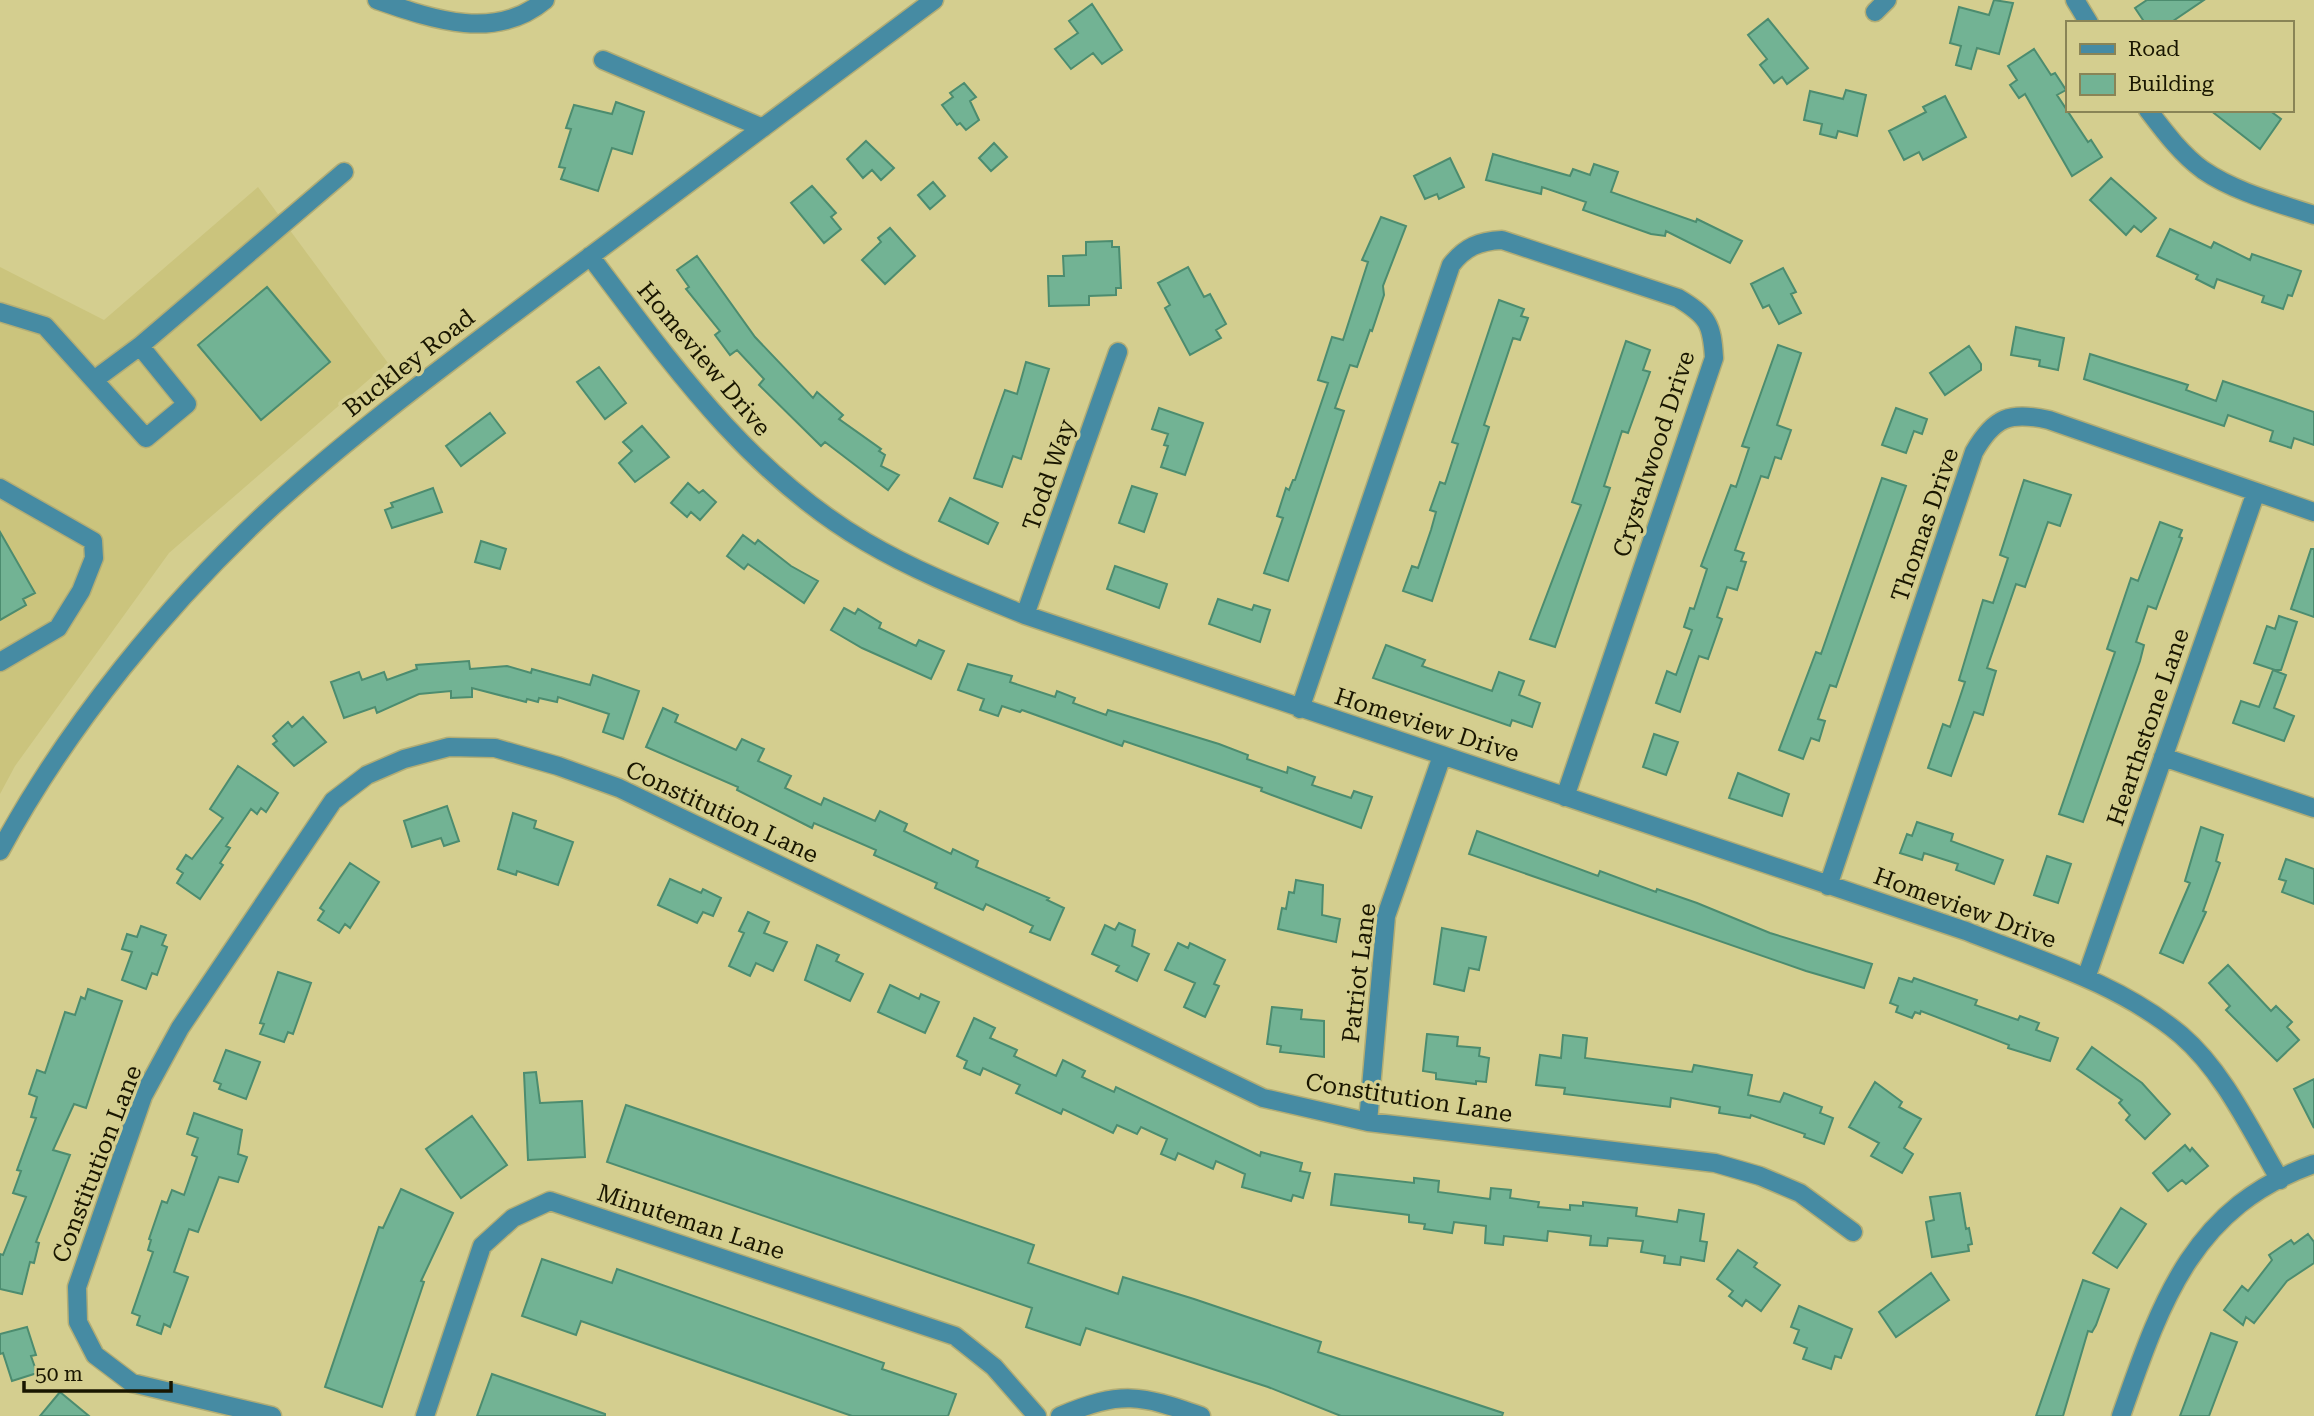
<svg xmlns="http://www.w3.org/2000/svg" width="2314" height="1416" font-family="'Roboto Serif',serif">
	<rect width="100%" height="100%" fill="#d4ce8f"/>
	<path fill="#cbc47d" d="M258,187l130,176 -219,190 -154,213 -15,28v-527l104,53z"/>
	<path fill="#72b394" stroke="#4c8c6f" stroke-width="2" d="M1994,0l19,3 -14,51 -22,-6 -6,21 -15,-4 5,-19 -11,-3 9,-36 30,8z
		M2147,0h57l-34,23h-25l-10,-15z
		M1092,4l30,46 -20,14 -9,-11 -22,16 -16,-20 23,-16 -9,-12z
		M1768,19l40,49 -21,16 -5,-7 -8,6 -14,-18 7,-6 -19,-24z
		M2034,49l17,26 4,-2 11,17 -9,5 31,47 3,-2 11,17 -30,19 -47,-82 -6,4 -9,-13 7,-5 -9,-14z
		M964,83l12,14 -6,4 9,19 -13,10 -6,-7 -3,2 -15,-20 11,-8 -3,-4z
		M1846,90l20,5 -9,41 -19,-5 -2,7 -16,-4 2,-10 -18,-4 6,-29 33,8z
		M1945,96l21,41 -43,23 -4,-8 -15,8 -15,-29 37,-19 -3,-5z
		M616,102l28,10 -12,42 -20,-6 -14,43 -37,-12 4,-11 -6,-1 12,-38 -5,-1 8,-23 38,9z
		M2210,110h59l12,9 -21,30z
		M866,141l28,27 -13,12 -9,-10 -9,8 -16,-19z
		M994,143l13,14 -16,14 -12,-13z
		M1493,154l77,22 3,-7 17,6 4,-11 24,8 -7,20 85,30 1,-3 45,22 -12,22 -64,-32 -1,5 -14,-2 -68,-24 3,-8 -44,-15 -1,7 -55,-14z
		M1450,158l14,29 -25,12 -2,-5 -12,5 -11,-23z
		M2111,178l45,40 -15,14 -7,-6 -8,9 -36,-35z
		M933,182l12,14 -15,13 -12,-14z
		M812,186l24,27 -5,4 10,12 -17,14 -33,-40z
		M1381,217l25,9 -23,60 1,9 -12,36 -2,-1 -13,37 -7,-2 -15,43 9,3 -56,170 -24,-8 19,-55 -6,-2 9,-28 3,2 4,-10h2l33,-97 -10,-3 14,-43 11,3 25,-78 -6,-2z
		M890,228l25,28 -30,28 -23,-24 19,-18 -3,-4z
		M2170,229l41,19 3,-6 36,18 2,-6 49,17 -9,25 -4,-1 -5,14 -21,-7 2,-6 -47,-17 -3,9 -18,-9 2,-4 -41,-19z
		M1112,241v6h7l2,41h-5v7l-27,1v9l-40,1 -1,-30h16l-1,-20 23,-1v-13z
		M697,256l58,81 58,61 4,-6 26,23 -4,4 42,30 -2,2 6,4 -4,11 18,9 -11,15 -63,-48 -4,4 -62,-61 5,-6 -27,-29 -7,5 -15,-20 5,-4 -34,-42 3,-2 -12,-17z
		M1188,267l16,30 6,-3 16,30 -10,6 5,8 -31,17 -25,-47 5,-3 -12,-22z
		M1783,268l13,24 -5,2 10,19 -22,11 -10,-19 -6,3 -12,-24z
		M267,287l63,75 -69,58 -63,-75z
		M1499,300l25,9 -3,7 7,2 -8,22 -7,-2 -29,87 5,2 -57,174 -29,-10 9,-25 6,2 13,-38 5,-18 -6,-2 10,-28 5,2 13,-40 -6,-2z
		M2016,327l48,11 -6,32 -19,-4 1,-6 -29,-5z
		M1626,341l24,9 -7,20 7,2 -22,61 -6,-2 -18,55 6,2 -55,159 -25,-8 51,-134 -9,-3z
		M1778,345l23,8 -24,72 14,5 -10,29 -6,-2 -7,21 -7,-2 -26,74 9,3 -3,8 5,1 -9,28 -10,-3 -10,30 5,2 -14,40 -9,-3 -19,56 -24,-9 11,-32 9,4 16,-45 -8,-3 6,-19 4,1 13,-40 -6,-3 30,-81 5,2 13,-39 -7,-2z
		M1969,346l12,18v6l-36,25 -15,-22z
		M2090,354l98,31 -2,5 30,11 7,-20 91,31v33l-20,-7 -3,10 -21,-7 3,-10 -45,-16 -4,11 -140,-47z
		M1026,362l23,7 -28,90 -8,-3 -11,31 -28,-9 31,-88 12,4z
		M599,367l27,36 -21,16 -28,-37z
		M1159,408l44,15 -18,52 -24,-8 7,-21 -4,-1 4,-11 -16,-5z
		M1896,408l31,11 -5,15 -8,-3 -8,22 -24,-8z
		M490,413l15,20 -44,33 -15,-20z
		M642,426l27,31 -34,25 -16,-19 13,-12 -9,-9z
		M1882,478l24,8 -70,201 -6,-2 -12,34 7,2 -6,20 -8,-3 -8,21 -24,-9 37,-98 5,2z
		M2024,480l47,15 -11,31 -12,-4 -23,65 -9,-3 -29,84 9,3 -13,44 -9,-3 -23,64 -23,-8 15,-44 7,3 15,-45 -6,-2 24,-80 10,3 15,-45 -8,-3z
		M688,483l11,10 4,-3 13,12 -16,18 -9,-8 -4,5 -16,-14z
		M1132,486l25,8 -13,38 -25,-9z
		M433,488l9,24 -50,16 -7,-18 8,-3 -2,-4z
		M950,498l48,25 -10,21 -49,-23z
		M2160,522l22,8 -3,7 3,1 -26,71 -8,-3 -12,36 8,3 -4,16 -57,161 -24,-8 56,-162 -8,-3 24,-71 7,3z
		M0,532l35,61 -12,6 3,6 -26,15z
		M743,535l12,9 3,-4 33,26 27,15 -14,22 -56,-39 -4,5 -17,-13z
		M481,541l25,8 -6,20 -25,-7z
		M2311,549h3v68l-23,-8z
		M1115,566l52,18 -8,24 -52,-19z
		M1218,599l34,11 2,-5 16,5 -10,32 -51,-18z
		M844,608l11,6 3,-5 23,14 -2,5 37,18 3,-6 25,11 -13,28 -69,-31 -31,-18z
		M2279,616l18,6 -16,48h-6l-21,-7 13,-37 8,3z
		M1386,645l39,15 -3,6 70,25 7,-19 25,9 -5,14 21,8 -8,24 -20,-7 -2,6 -137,-48z
		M469,661l1,8 37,-3 24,7 1,-4 58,16 3,-10 46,16 -16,48 -20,-7 6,-18 -51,-17 -1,5 -18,-4 -1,4 -11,-3 -1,3 -54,-14v9l-21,1v-7l-32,3 -42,19 -2,-6 -31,11 -13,-36 28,-10 3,8 22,-8 3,8 30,-11 -1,-4z
		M968,664l44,12 -2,6 45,15 2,-6 18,7 -2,5 33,12 2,-5 111,34 29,11 -1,4 40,14 1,-6 27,10 -3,8 39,13 3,-7 18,6 -11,31 -100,-37 1,-3 -138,-47 -2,5 -100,-36 -2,2 -18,-6 -4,10 -18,-6 4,-11 -26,-9z
		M2273,670l13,5 -12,33 20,8 -10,25 -51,-18 8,-22 18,6z
		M663,708l15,7 -3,7 61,28 6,-11 22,10 -6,12 33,15 -6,12 36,17 3,-7 51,23 5,-10 27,13 -3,7 47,23 2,-5 25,12 -2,6 73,31 -2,2 17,8 -14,32 -20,-8 3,-6 -47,-22 -3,6 -48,-22 2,-5 -63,-28 2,-5 -62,-27 -2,5 -75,-38 1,-3 -92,-40z
		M303,717l23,25 -32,24 -21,-22 4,-3 -4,-5 15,-14 4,5z
		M1654,734l24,8 -12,33 -23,-8z
		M238,766l40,27 -12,19 -5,-4 -4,6 -6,-5 -25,37 4,2 -10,15 3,2 -23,34 -23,-16 6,-10 -6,-4 9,-14 6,4 31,-41 -13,-9z
		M1738,773l51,21 -7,22 -53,-18z
		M447,806l12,35 -15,5 -3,-8 -29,9 -8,-26z
		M513,813l23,8 -2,7 39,14 -15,43 -41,-14 -1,4 -18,-6z
		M1917,822l36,12 -2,7 52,19 -9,24 -38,-14 2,-6 -34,-11 -2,7 -22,-7 7,-19 5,2z
		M2201,827l22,8 -7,26 4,2 -17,48 3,1 -23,51 -23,-10 30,-70 -5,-2z
		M1477,831l121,45 2,-5 56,21 1,-3 40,14 73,30 102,31 -8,24 -58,-17 -337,-117z
		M2047,856l24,8 -13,39 -24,-8z
		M2286,859l28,10v35l-32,-12 4,-11 -7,-2z
		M350,863l29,19 -29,46 -5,-4 -6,9 -21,-13 6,-9 -4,-3z
		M670,879l31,14 2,-4 18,9 -8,18 -10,-4 -6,11 -39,-18z
		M1296,880l27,5 -1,30 18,4 -4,23 -58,-13 4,-21 4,1 3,-17 5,1z
		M748,912l21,10 -5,11 23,9 -14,29 -17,-8 -6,13 -21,-10 15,-33 -5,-2z
		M1119,923l16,7 -3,16 17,8 -12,27 -21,-10 3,-5 -27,-12 13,-29 10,5z
		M141,926l25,9 -4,10 5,2 -10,28 -5,-2 -6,16 -24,-9 10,-28 -10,-3 5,-15 10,3z
		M1442,928l44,9 -7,33 -10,-2 -5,23 -30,-7z
		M1178,943l10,5 2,-5 35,17 -11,24 5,2 -14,31 -21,-10 11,-24 -30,-13z
		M817,945l22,10 -3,6 27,13 -13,27 -45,-21z
		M2228,965l43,46 5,-5 16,16 -5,5 12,13 -22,21 -51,-51 4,-4 -21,-23z
		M278,972l33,11 -18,51 -5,-2 -4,10 -24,-8 4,-10 -4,-1z
		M1899,978l13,4 2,-4 63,22 -2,5 43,15 2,-4 19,7 -3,7 22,8 -8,23 -42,-13 1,-3 -88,-34 -1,3 -5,-2 -3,6 -16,-6 2,-6 -8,-3z
		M890,985l29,14 2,-5 18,8 -14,31 -47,-21z
		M88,989l34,12 -36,107 -12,-4 -21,46 17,5 -34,87 3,1 -5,20 -4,-1 -8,32 -22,-5v-35l3,1 23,-58 -13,-4 8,-22 -4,-1 19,-52 -5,-1 6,-20 -8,-3 8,-24 8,3 20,-61 10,3 6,-18 4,2z
		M1272,1007l30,3 -1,9 23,2v36l-44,-5 1,-6 -14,-2z
		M974,1018l21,10 -5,10 27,12 -3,6 42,20 7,-16 22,11 -3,6 32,15 2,-5 144,69 1,-4 41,11 -2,8 10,2 -7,25 -10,-3 -2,6 -49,-14 3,-13 -29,-13 -3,8 -35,-16 -3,7 -14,-6 6,-15 -26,-12 -4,7 -20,-9 -4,8 -50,-24 -2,5 -45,-21 4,-8 -37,-17 -3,7 -16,-7 3,-7 -10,-5z
		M1427,1034l31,3 -1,9 23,2 -1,8 10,2 -3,24 -10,-1v3l-40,-5v-6l-13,-2z
		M1563,1035l24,3 -2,20 107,14 2,-7 58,10 -4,20 32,7 4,-9 38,14 -2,6 13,5 -9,26 -20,-7 1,-3 -54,-19 -1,3 -31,-5 1,-6 -49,-9 -1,9 -106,-13 1,-6 -29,-3 4,-30 21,3z
		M2092,1047l50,36 28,31 -25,25 -19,-19 4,-5 -11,-12 3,-3 -45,-31z
		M226,1050l34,12 -14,37 -27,-10 2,-5 -7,-3z
		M536,1072l4,31 42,-2 3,56 -57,3 -4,-87z
		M2314,1079v49l-20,-39z
		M1875,1082l27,20 -3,5 22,12 -17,29 9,6 -11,19 -31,-17 8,-13 -30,-16z
		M626,1105l408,140 -6,18 90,31 5,-17 71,22 127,43 -3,10 185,61 -1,3h-161l-73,-29 -182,-59 -6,17 -54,-18 6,-19 -425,-146z
		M194,1113l48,17 -4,24 9,3 -9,25 -19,-5 -21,55 -9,-3 -15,43 14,5 -18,50 -6,-3 -3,10 -24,-9 3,-9 -8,-3 21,-61 -5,-2 3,-10 -2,-1 13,-38 5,2 5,-13 12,5 13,-38 -5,-2 6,-17 -11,-4z
		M472,1116l35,49 -46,33 -35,-49z
		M2185,1145l5,6 2,-3 16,18 -22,18 -4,-4 -14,11 -15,-18z
		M1335,1174l79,9v-5l25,3 -1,11 52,7 1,-11 20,2 -1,8 29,4 -1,5 32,3v-5l13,1v-4l54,6 -1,8 41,6 2,-12 25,4 -4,27 7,1 -3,19 -23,-4 -1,8 -16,-2 1,-7 -24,-4 2,-11 -35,-3 -1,8 -17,-1 1,-9 -43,-5 -1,10 -43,-5 -1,9 -18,-2 1,-17 -32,-4 -2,11 -28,-4 1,-5 -16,-2v-7l-78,-10z
		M401,1189l52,24 -32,68 3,1 -42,125 -57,-20 54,-160 4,1z
		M1960,1193l6,36 3,-1 3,16 -4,1 1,6 -37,6 -6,-35 8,-2 -4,-23z
		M2121,1208l25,16 -29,44 -24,-15z
		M2308,1234l6,8v21l-27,18 -33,42 -8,-6 -3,8 -19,-15 18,-24 6,5 24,-31 -3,-5 22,-15 3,4z
		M1738,1250l19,13 -3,4 26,18 -19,26 -15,-11 -4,6 -13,-10 4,-5 -16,-12z
		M542,1259l70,24 5,-14 267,94 -2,6 74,25 -8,22h-96l-271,-95 -5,14 -54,-19z
		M1931,1273l18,27 -53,37 -17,-25z
		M2083,1280l26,9 -13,36 -4,7 -4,-1 -25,85h-27z
		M1799,1306l53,23 -11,29 -6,-2 -4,13 -28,-10 4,-11 -13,-5 5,-13 -8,-3z
		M27,1327l9,28 -5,1 6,17 -25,8 -9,-28 -3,1v-20z
		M2211,1333l26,9 -16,42 -12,32h-29z
		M492,1374l113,40v2h-128z
		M60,1392l29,24h-49z"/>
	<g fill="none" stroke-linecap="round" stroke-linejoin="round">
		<defs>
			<path id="minor" d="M377,0c55,19 118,42 168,0
				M2075,0l14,23
				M1875,12l12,-12
				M603,60l160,68
				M2148,110c16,21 33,44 55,60 32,22 75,33 111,45
				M590,256c81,107 158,217 276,286 51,30 105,51 159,73l941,316c73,29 153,52 215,104 43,37 70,96 99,145
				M0,312l45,14 101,112 41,-34 -47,-58 -46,34
				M140,346l204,-174
				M0,488l93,53 1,17 -13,33 -23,37 -58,34
				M1025,615l93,-263
				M1300,709l151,-444c14,-18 28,-24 51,-25l176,58c30,18 34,26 36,60l-149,439
				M2163,757l151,51
				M0,851c67,-125 169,-249 273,-345 87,-79 182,-148 276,-219 128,-96 257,-191 385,-287
				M1828,886l146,-434c20,-35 36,-41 75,-32l265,92
				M2086,978l170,-486
				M1368,1122l18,-206 56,-160
				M272,1416l-140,-33 -37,-28 -17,-33 -1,-35 66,-191 37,-68 153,-227 34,-26 37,-16 45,-12 46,1 63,18 61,22 644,310 105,24 347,41 45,13 40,17 53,39
				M425,1416l57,-170 31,-28 37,-17 405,135 39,31 43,49
				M1060,1416c62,-26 80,-21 141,0
				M2121,1416c39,-111 70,-209 193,-252"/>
		</defs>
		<use href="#minor" stroke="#b2ad75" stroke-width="21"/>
		<use href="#minor" stroke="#468ba3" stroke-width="18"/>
	</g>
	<g text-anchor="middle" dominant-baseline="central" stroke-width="7" stroke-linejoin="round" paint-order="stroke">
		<g font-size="24" fill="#191600" stroke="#d4ce8f">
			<text transform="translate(704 359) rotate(50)">Homeview Drive</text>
			<text transform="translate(409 363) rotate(-38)">Buckley Road</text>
			<text transform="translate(1654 454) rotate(-72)">Crystalwood Drive</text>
			<text transform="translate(1049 475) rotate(-71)">Todd Way</text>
			<text transform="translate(1925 525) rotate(-71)">Thomas Drive</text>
			<text transform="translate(1427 725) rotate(18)">Homeview Drive</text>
			<text transform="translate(2148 727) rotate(-71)">Hearthstone Lane</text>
			<text transform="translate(722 812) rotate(25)">Constitution Lane</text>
			<text transform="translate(1965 908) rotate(20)">Homeview Drive</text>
			<text transform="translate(1359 973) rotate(-83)">Patriot Lane</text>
			<text transform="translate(1409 1098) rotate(9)">Constitution Lane</text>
			<text transform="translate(97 1164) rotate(-69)">Constitution Lane</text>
			<text transform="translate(691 1222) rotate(18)">Minuteman Lane</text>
		</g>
	</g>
	<rect x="2066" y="21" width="228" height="91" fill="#d4ce8f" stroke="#898456" stroke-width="2"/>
	<rect x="2080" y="44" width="35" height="10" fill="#468ba3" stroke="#898456" stroke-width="2"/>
	<text x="2128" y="56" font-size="21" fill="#191600">Road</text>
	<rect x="2080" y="74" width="35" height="21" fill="#72b394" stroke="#898456" stroke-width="2"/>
	<text x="2128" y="91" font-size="21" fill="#191600">Building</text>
	<path d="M24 1381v10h147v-10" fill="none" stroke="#191600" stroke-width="3.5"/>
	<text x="35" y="1381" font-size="21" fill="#191600" stroke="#d4ce8f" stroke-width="5" paint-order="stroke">50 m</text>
</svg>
